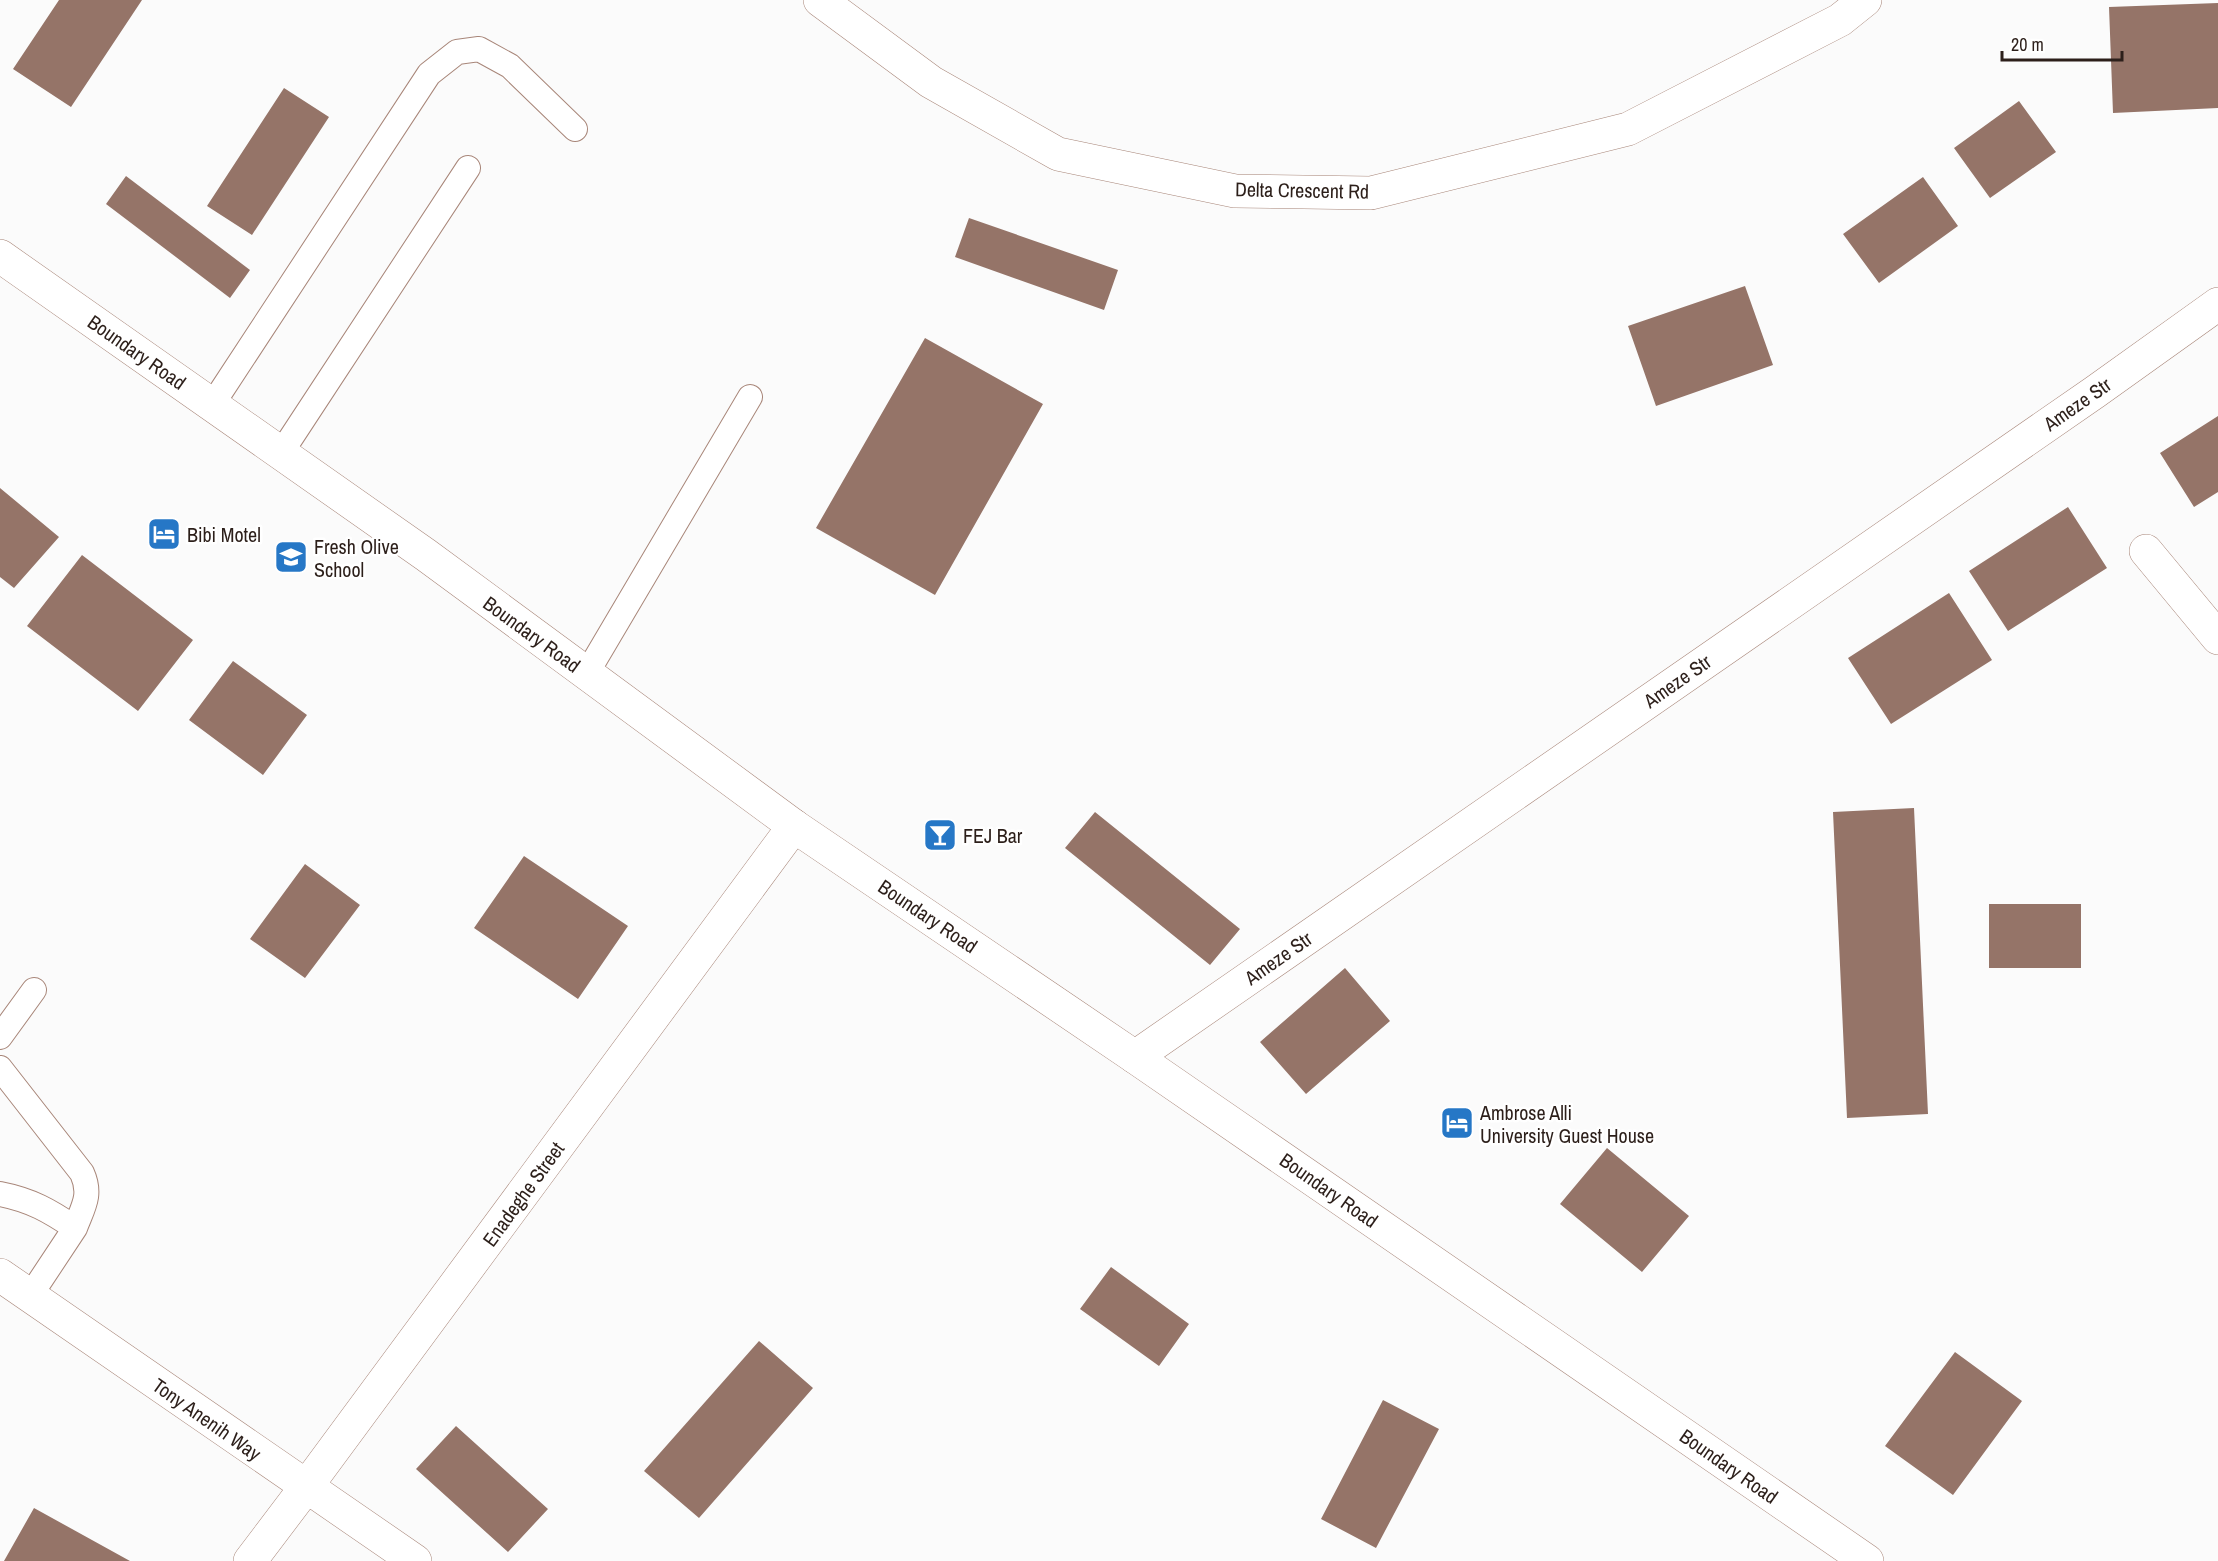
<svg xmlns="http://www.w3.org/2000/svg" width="2218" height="1561" font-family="'Archivo Narrow',sans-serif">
	<rect width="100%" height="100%" fill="#fbfbfb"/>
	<path fill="#957468" d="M59,0h83l-71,107 -58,-38z
		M2218,3v105l-105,5 -4,-106z
		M284,88l45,29 -77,118 -45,-29z
		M2019,101l37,51 -66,46 -36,-50z
		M126,176l124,94 -20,28 -124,-94z
		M1923,177l35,49 -79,57 -36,-49z
		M969,218l149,52 -14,40 -149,-53z
		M1745,286l28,79 -117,41 -28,-80z
		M925,338l118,66 -108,191 -119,-67z
		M2218,416v76l-24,15 -34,-54z
		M0,488l59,49 -45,51 -14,-11z
		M2068,507l39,61 -99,63 -39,-60z
		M82,555l111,85 -55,71 -111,-85z
		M1949,593l43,67 -101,64 -43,-66z
		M233,661l74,54 -44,60 -74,-55z
		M1914,808l14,306 -81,4 -14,-306z
		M1095,812l145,117 -30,36 -145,-117z
		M524,856l104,70 -50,73 -104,-71z
		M305,864l55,41 -55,73 -55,-39z
		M1989,904h92v64h-92z
		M1345,968l45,53 -84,73 -46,-52z
		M1607,1148l82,68 -47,56 -82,-68z
		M1111,1267l78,57 -30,42 -79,-57z
		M759,1341l54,47 -114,130 -55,-47z
		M1955,1352l67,49 -69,94 -68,-49z
		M1383,1400l56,29 -63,119 -55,-29z
		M456,1426l92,83 -40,43 -92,-83z
		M34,1508l96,53h-126z"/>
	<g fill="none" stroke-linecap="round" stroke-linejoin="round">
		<defs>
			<path id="lane" d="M212,405l217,-331 28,-22 22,-3 31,17 65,63
				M281,453l187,-285
				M587,673l163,-276
				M0,1037l34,-47
				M0,1068l82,105c10,22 1,34 -7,55
				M0,1194c31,6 50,17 75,34l-45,68"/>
			<path id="street" d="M820,0l111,82 127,72 177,37 136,2 257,-64 212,-109 25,-20
				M2146,551l72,87
				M1135,1057l960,-665 123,-88
				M0,1275l415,286
				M250,1561l56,-74 488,-661"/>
			<path id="secondary" d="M0,256l426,299 368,271 341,231 732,504"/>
		</defs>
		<use href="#lane" stroke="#a88679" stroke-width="26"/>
		<use href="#street" stroke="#a88679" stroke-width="34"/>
		<use href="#secondary" stroke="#a88679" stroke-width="34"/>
		<use href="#lane" stroke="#fff" stroke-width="24"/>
		<use href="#street" stroke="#fff" stroke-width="33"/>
		<use href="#secondary" stroke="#fff" stroke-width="33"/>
	</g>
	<defs>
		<symbol id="hotel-square" viewBox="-11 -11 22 22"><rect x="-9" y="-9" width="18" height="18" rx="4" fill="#2677c6" stroke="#fff"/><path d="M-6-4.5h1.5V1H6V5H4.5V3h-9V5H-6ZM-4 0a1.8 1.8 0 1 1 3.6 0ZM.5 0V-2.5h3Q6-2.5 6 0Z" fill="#fff"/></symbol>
		<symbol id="school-square" viewBox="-11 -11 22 22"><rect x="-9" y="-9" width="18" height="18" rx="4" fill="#2677c6" stroke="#fff"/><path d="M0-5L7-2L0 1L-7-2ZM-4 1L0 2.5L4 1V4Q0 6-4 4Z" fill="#fff"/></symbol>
		<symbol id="bar-square" viewBox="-11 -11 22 22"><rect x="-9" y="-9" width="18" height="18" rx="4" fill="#2677c6" stroke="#fff"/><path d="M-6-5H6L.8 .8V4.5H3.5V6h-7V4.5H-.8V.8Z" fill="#fff"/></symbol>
	</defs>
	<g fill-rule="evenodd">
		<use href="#hotel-square" x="145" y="515" width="38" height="38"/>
		<use href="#school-square" x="272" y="538" width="38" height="38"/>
		<use href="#bar-square" x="921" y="816" width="38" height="38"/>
		<use href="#hotel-square" x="1438" y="1104" width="38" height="38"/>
	</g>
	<g text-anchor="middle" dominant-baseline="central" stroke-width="5" stroke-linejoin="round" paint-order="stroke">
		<g font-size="20" fill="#2c1f1a" stroke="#fff">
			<text transform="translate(1302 190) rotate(1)">Delta Crescent Rd</text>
			<text transform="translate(137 352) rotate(35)">Boundary Road</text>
			<text transform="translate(2077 404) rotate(-35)">Ameze Str</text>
			<text transform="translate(532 634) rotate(36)">Boundary Road</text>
			<text transform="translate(1677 681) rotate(-35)">Ameze Str</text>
			<text transform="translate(928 916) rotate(34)">Boundary Road</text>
			<text transform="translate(1278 958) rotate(-35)">Ameze Str</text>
			<text transform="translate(1329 1190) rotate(35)">Boundary Road</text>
			<text transform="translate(523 1194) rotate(-54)">Enadeghe Street</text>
			<text transform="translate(207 1419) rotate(35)">Tony Anenih Way</text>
			<text transform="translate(1729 1466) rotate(35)">Boundary Road</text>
		</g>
		<g font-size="20" fill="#2c1f1a" stroke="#fff" text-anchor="start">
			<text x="187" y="534">Bibi Motel</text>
			<text x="314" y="546">Fresh Olive<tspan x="314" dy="23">School</tspan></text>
			<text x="963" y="835">FEJ Bar</text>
			<text x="1480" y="1112">Ambrose Alli<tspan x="1480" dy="23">University Guest House</tspan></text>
		</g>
	</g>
	<path d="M2002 51v9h120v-9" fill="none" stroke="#2c1f1a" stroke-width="3"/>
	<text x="2011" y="51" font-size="18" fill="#2c1f1a" stroke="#ffffff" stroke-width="4.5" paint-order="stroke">20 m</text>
</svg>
